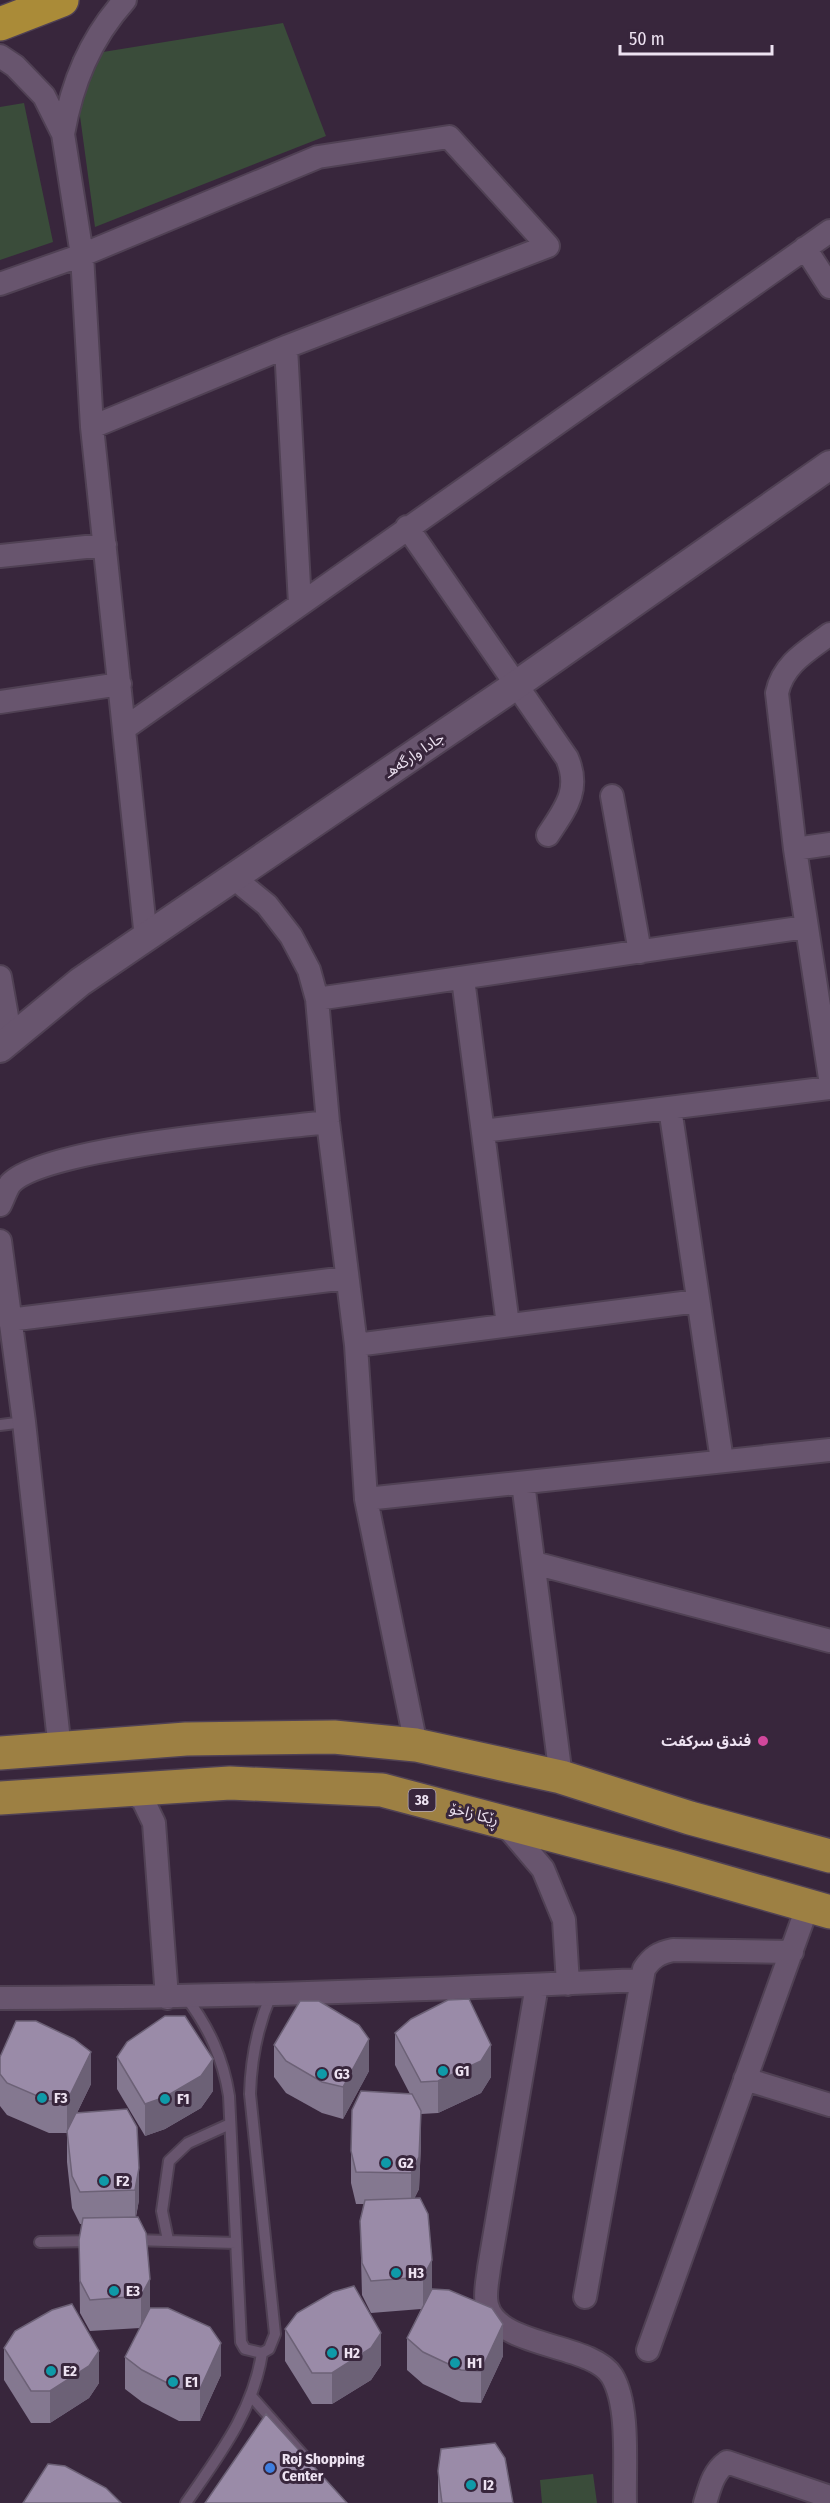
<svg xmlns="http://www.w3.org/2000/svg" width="830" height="2503" font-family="'Fira Sans Condensed','Noto Sans Arabic',sans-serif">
	<rect width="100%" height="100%" fill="#38263c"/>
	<path fill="#3a4c3a" d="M283,23l43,113 -231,91 -23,-170z
		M24,103l29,139 -53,18v-153z
		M593,2474l4,29h-55l-2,-23z"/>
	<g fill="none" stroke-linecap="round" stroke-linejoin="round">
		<defs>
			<path id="service" d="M0,1425l24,-3
				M186,1997c23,31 37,61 43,99l12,246 4,7 17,4 7,-4 6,-15 -25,-240c1,-35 7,-67 21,-99
				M134,2240l102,3
				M168,2240l-6,-29 7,-50 19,-18 42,-19
				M40,2242l52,-1
				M252,2397l51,58
				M186,2503c33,-48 67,-91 76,-150"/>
			<path id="minor" d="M0,56l15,10 29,30 19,38 19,121 10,172 54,511
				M63,134c9,-51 27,-95 62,-134
				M805,248l25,39
				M0,284l82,-29 236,-98 131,-20 99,109 -262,101 -194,80
				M286,347l14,257
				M407,527l160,231c14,32 -2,51 -19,77
				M0,556l105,-11
				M830,634c-23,17 -47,30 -53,59l18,156 35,229
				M0,702l120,-18
				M125,728l705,-497
				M612,796l28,156
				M795,849l35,-5
				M234,878l33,27 24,31 18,34 8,29 11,123 28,223 10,154 50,246
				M0,977l11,62
				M463,979l45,346
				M317,999l489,-72
				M670,1108l52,353
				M483,1131l347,-43
				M0,1205c3,-6 6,-15 10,-21 32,-37 261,-55 318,-62
				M0,1241l24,181 36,328
				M9,1320l337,-42
				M356,1345l342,-44
				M523,1483l38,294
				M366,1499l464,-49
				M534,1563l296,78
				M129,1790l14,10 11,23 13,175
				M503,1822l40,47 21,51 4,64
				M537,1985l-48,283c-1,11 -5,26 -2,37 10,43 105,38 125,71 18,30 12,91 13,127
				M0,1998c214,0 427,-8 640,-18
				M745,2079l85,26
				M585,2297l59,-328c8,-12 15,-16 29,-19l119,2
				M648,2350l160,-445
				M705,2503c5,-16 8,-31 22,-41l103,35"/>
			<path id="tertiary" d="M0,1048l80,-66 436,-297 314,-220"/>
			<path id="trunk" d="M0,1753l186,-14 148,-2 82,8 145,32 129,41 140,38
				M0,1798l230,-15 152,7 291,77 157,45"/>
			<path id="motorway" d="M0,24l62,-24"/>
		</defs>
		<use href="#service" stroke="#504154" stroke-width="14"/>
		<use href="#minor" stroke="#504154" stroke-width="26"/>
		<use href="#tertiary" stroke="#504154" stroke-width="32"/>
		<use href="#trunk" stroke="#504154" stroke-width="36"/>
		<use href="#motorway" stroke="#504154" stroke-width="36"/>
		<use href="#service" stroke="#68556e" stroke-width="10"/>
		<use href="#minor" stroke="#68556e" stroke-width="22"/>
		<use href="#tertiary" stroke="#68556e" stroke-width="28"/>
		<use href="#trunk" stroke="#9d8043" stroke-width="33"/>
		<use href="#motorway" stroke="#aa8b38" stroke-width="33"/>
	</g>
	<path fill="#847890" d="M395,2033l96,44 -10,16 -43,20 -17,1v29l-2,46 -5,10 18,90 71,67 -22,47 -20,-1 -38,-18 -16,-14v-32l14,-29 -50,4 -9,-18 -2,-74 4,-17h-8l-5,-21v-32l59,-57 -15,-29z
		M274,2045l95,26 -26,48 -21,-6 -36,-20 -12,-16z
		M0,2057l91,27 -14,29 50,-4 12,91 -3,17 14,91 71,67 -21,46h-21l-37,-19 -17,-13v-32l15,-29 -50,3 -10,-18 -1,-73 3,-16h-2l-8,-16 -5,-46v-30v1h-18l-42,-18 -7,-9z
		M117,2057l96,34 -12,17 -36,21 -20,7 -28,-47z
		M285,2329l96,36 -10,15 -39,24h-20l-27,-43z
		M4,2348l95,35 -10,15 -39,25h-19l-27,-43z
		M438,2471l75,32h-75z"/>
	<path fill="#6c6176" d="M369,2039v32l-26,48v-32z
		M491,2045v32l-10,16 -43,20v-32z
		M91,2052v32l-24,49v-32z
		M213,2059v32l-12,17 -36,21 -20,7v-32z
		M421,2111v32l-2,46 -8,16v-32z
		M139,2168v32l-4,21v-31z
		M432,2260v32l-9,17v-32z
		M150,2279v32l-9,17v-32z
		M503,2324v32l-22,47v-32z
		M381,2333v32l-10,15 -39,24v-31z
		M221,2343v32l-21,46v-32z
		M99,2351v32l-10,15 -39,25v-32z"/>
	<path fill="#9a8ba8" stroke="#6c6176" stroke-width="1.5" d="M469,1999l22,46 -10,16 -43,20 -17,1 -26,-49 16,-14 37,-19z
		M300,2001h19l40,24 10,14 -26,48 -21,-5 -36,-21 -12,-16z
		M165,2016h20l28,43 -12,17 -36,21 -20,7 -28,-47 10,-15z
		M16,2021h20l38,18 17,13 -24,49h-18l-42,-18 -7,-9v-17z
		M361,2091l51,3 9,17 -2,46 -8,16 -55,-1 -5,-21 1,-41z
		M127,2109l10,18 2,41 -4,22 -55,2 -8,-16 -5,-45 9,-18z
		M420,2198l8,16 4,46 -9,17 -52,4 -9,-18 -2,-42 5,-21z
		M138,2217l8,16 4,46 -9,17 -51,4 -10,-19 -1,-41 4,-22z
		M354,2286l27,47 -10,15 -39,25h-20l-27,-44 12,-16 36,-21z
		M432,2289l17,1 43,18 11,16 -22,47 -20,-1 -38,-18 -16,-14z
		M72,2304l27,47 -10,15 -39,25h-19l-27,-43 11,-17 37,-21z
		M150,2308h18l42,19 11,16 -21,46h-21l-37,-19 -17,-13z
		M266,2414l81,89h-142z
		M495,2443l10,15 8,45h-71l-4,-32 3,-22z
		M48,2464l17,2 41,22 15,15h-98z"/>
	<circle fill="#d1479c" stroke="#38263c" stroke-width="2" cx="763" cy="1741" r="6"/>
	<g fill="#0f9aa8" stroke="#38263c" stroke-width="2">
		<circle cx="443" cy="2071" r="6"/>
		<circle cx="322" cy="2074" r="6"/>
		<circle cx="42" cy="2098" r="6"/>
		<circle cx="165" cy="2099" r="6"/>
		<circle cx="386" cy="2163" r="6"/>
		<circle cx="104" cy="2181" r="6"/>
		<circle cx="396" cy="2273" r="6"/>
		<circle cx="114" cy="2291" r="6"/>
		<circle cx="332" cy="2353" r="6"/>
		<circle cx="455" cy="2363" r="6"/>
		<circle cx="51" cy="2371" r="6"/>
		<circle cx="173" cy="2382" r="6"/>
		<circle cx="471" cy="2485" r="6"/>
	</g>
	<circle fill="#3f7fe0" stroke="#38263c" stroke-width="2" cx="270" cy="2468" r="6"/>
	<g text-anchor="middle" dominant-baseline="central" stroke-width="6" stroke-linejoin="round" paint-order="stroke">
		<rect fill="#38263c" stroke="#b7aabb" stroke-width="1.5" x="408.5" y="1789" width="27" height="22" rx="4.5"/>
		<g font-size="14" font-weight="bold" fill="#ede2f1">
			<text x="422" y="1800">38</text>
		</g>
		<g font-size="15" fill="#ede2f1" stroke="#38263c">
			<text transform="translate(414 755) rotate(-34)">جادا وارگه‌هـ</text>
			<text transform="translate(474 1814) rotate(15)">ڕێکا زاخۆ</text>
		</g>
		<g font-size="15" font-weight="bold" fill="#ede2f1" stroke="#38263c" text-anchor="start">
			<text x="751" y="1741" text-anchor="end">فندق سركفت</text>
			<text x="455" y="2071">G1</text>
			<text x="334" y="2074">G3</text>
			<text x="54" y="2098">F3</text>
			<text x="177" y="2099">F1</text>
			<text x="398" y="2163">G2</text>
			<text x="116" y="2181">F2</text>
			<text x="408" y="2273">H3</text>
			<text x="126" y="2291">E3</text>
			<text x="344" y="2353">H2</text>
			<text x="467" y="2363">H1</text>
			<text x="63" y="2371">E2</text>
			<text x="185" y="2382">E1</text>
			<text x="282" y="2459">Roj Shopping<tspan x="282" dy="17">Center</tspan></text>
			<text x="483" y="2485">I2</text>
		</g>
	</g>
	<path d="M620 45v9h152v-9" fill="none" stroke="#ede2f1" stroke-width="3"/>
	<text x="629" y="45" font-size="18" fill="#ede2f1" stroke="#38263c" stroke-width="4.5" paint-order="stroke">50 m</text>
</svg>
